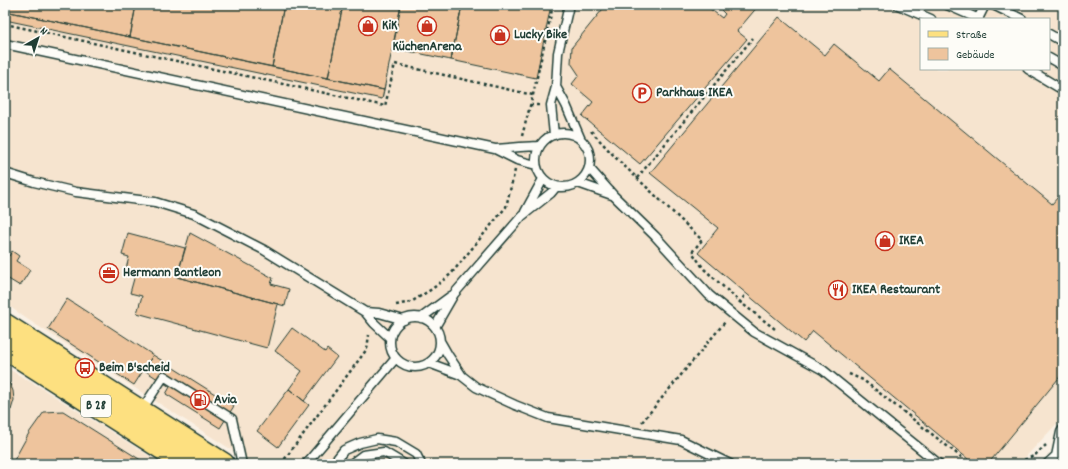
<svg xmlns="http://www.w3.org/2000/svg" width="1068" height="469" font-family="Dekko,sans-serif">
	<rect width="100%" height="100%" fill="#faf1e5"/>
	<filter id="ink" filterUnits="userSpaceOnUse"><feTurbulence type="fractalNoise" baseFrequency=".025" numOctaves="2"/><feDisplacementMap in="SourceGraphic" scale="8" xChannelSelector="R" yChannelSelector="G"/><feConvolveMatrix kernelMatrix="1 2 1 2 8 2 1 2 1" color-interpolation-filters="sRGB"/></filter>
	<g filter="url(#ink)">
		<path fill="#f6e4cf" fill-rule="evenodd" d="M5,5h1058v412l-44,47h-765l-227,-145 -22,-16zM921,19h128v50h-128z
			M5,367l33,19 124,78h-157z"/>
		<path fill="#eec49d" stroke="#1f3d34" d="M5,5h131l-6,32 -125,-26z
			M136,5h148l-12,62 -142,-30z
			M284,5h59l-15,73 -56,-11z
			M343,5h58l-17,85 -56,-12z
			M401,5h61l-11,55 -58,-12z
			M462,5h89l-15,73 -85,-18z
			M606,5h99l17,13 3,-4 -9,-9h43l-22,26 10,8 -107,125 -58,-48 11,-14 -21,-18 7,-9 -8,-12 1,-16z
			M5,11l379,79 -2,9 -377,-79z
			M779,17l46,38 9,-11 45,37 10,-12 163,135 11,-13v182l-75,91h-14l-161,-133 -9,11 -106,-89 20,-25 -68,-55z
			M128,233l57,15 -8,29 101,27 -11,44 -130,-35 5,-17 -12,-3 5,-18 -10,-2 4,-16 -7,-2z
			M190,233l83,45 -2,6 18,5 -4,17 -108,-29z
			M12,251l7,5 -3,5 14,9 -10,16 -15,-9v-23l4,2z
			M67,299l86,56 -19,30 -86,-56z
			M292,328l33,24 2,-3 10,8 -33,44 -15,-12 13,-18 -27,-20z
			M153,355l81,51 -14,22 -54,-34 4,-7 -26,-17z
			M5,377l6,9 2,5 1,9 -3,10 -6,-4z
			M289,389l20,16 -31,42 -21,-16z
			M63,411l84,53h-131l-3,-2 16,-29 15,-21z
			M5,457l8,5 3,2h-11z"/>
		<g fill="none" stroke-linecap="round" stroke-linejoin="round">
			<defs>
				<path id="service" d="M898,5l33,14
					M947,5l32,14
					M993,5l29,14
					M978,19l7,-14
					M1049,34l14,8
					M5,44l490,105 22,11 19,5
					M1049,58l14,8
					M1028,69l35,21
					M556,87l10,18 15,35
					M536 160a27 27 0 1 1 54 0a27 27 0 1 1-54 0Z
					M554,135l-3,-30 5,-18 2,-34 11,-48
					M496,149l24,-2 19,-1
					M589,168l24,27 42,41 54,59 45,37 69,38 116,94
					M5,173l29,9 42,10 79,10 39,12 70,36 101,62 9,11 16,15
					M578,183l34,12
					M525,212l18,-33
					M365,312l14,1 25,7
					M390 342a25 25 0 1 1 50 0a25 25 0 1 1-50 0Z
					M421,318l30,-22
					M435,327l19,-33 68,-78 29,-23 5,-6
					M440,341l8,14 14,21 14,11 39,18 33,13 133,22 49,24
					M429,363l32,12
					M141,411l23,-35 68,43 10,45
					M1056,456l5,-24 2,-3
					M306,464l90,-106
					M333,464l11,-14 16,-7 17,-4 19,3 20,12 5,10
					M351,464l12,-9 21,-3 20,12
					M1047,464l13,-12"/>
				<path id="primary" d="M5,325l218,139
					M5,348l182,116"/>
			</defs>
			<use href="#service" stroke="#1f3d34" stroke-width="11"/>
			<use href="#primary" stroke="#1f3d34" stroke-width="25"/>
			<path stroke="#1f3d34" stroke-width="2.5" stroke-dasharray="3 3" stroke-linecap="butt" d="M5,24l380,82 10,-42 138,31
				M530,105h9
				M591,131l25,27 86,82 -10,12 12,17 36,33 35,27
				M522,136l11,-41 20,-90
				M637,178l116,-140
				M739,303l7,-9
				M396,305l15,-3 21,-13 19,-15 55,-67 9,-37
				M849,374l14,6 107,84
				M642,422l83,-100
				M281,464l86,-115 2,-14
				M1013,464l21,-8 12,-11"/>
			<use href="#service" stroke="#fdfcf7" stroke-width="8"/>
			<use href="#primary" stroke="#fde080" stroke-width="22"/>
		</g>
	</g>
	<defs>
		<symbol id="shop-ring" viewBox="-11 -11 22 22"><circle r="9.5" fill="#fdfcf7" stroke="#c8321e" stroke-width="1.5"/><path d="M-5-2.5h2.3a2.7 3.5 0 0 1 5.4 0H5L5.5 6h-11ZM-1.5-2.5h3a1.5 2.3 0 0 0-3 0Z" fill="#c8321e"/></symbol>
		<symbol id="parking-ring" viewBox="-11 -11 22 22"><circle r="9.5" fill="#fdfcf7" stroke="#c8321e" stroke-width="1.5"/><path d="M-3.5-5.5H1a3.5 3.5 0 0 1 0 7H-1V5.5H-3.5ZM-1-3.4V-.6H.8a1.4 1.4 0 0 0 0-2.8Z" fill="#c8321e"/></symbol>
		<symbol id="office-ring" viewBox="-11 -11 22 22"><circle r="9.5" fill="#fdfcf7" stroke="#c8321e" stroke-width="1.5"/><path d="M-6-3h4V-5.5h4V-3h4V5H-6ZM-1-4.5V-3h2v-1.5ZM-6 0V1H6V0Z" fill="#c8321e"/></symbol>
		<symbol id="restaurant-ring" viewBox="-11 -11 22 22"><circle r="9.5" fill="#fdfcf7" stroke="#c8321e" stroke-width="1.5"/><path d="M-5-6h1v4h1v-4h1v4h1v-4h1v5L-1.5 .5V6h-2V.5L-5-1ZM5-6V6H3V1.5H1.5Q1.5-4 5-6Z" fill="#c8321e"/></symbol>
		<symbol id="bus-ring" viewBox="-11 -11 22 22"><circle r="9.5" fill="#fdfcf7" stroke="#c8321e" stroke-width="1.5"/><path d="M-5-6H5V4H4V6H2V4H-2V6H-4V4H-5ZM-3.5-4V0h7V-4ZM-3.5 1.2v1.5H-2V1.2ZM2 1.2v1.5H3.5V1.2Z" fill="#c8321e"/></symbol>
		<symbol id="fuel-ring" viewBox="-11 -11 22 22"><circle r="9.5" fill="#fdfcf7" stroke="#c8321e" stroke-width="1.5"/><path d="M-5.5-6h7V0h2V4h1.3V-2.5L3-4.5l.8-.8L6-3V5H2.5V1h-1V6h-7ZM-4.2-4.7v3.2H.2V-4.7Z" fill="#c8321e"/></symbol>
	</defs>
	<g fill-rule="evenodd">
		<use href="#shop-ring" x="357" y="15" width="22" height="22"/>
		<use href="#shop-ring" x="416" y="15" width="22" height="22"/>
		<use href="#shop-ring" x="489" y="24" width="22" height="22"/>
		<use href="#parking-ring" x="631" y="82" width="22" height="22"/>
		<use href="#shop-ring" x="874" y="230" width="22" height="22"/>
		<use href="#office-ring" x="98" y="262" width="22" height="22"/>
		<use href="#restaurant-ring" x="827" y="279" width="22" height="22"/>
		<use href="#bus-ring" x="74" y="357" width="22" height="22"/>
		<use href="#fuel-ring" x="189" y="389" width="22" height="22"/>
	</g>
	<g text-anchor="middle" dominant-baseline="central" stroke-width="4" stroke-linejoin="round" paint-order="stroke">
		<rect fill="#fdfcf7" stroke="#62766e" stroke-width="1" x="81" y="395" width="30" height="22" rx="3"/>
		<g font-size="13" font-weight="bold" fill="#1f3d34">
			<text x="96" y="406">B 28</text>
		</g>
		<g font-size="14" font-weight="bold" fill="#1f3d34" stroke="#fdfcf7" text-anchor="start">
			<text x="382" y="26">KiK</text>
			<text x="514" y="35">Lucky Bike</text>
			<text x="427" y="47" text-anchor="middle">KüchenArena</text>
			<text x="656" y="93">Parkhaus IKEA</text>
			<text x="899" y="241">IKEA</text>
			<text x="123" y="273">Hermann Bantleon</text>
			<text x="852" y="290">IKEA Restaurant</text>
			<text x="99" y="368">Beim B'scheid</text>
			<text x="214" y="400">Avia</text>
		</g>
	</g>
	<rect width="1068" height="469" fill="none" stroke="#fdfcf7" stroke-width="20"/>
	<rect x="10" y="10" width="1048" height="449" fill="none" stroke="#1f3d34" stroke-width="1.5" filter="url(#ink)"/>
	<rect x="920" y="18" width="130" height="52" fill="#fdfcf7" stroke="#a4b0a9"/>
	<rect x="928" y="31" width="20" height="6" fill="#fde080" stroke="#a4b0a9"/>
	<text x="956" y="38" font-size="12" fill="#1f3d34">Straße</text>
	<rect x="928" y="48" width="20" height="12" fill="#eec49d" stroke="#a4b0a9"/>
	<text x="956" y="58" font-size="12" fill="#1f3d34">Gebäude</text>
	<g transform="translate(38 38) rotate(39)" stroke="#fdfcf7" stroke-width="3" paint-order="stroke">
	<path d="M0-3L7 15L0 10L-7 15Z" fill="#1f3d34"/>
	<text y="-6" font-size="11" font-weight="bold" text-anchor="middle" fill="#1f3d34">N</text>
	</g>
</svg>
